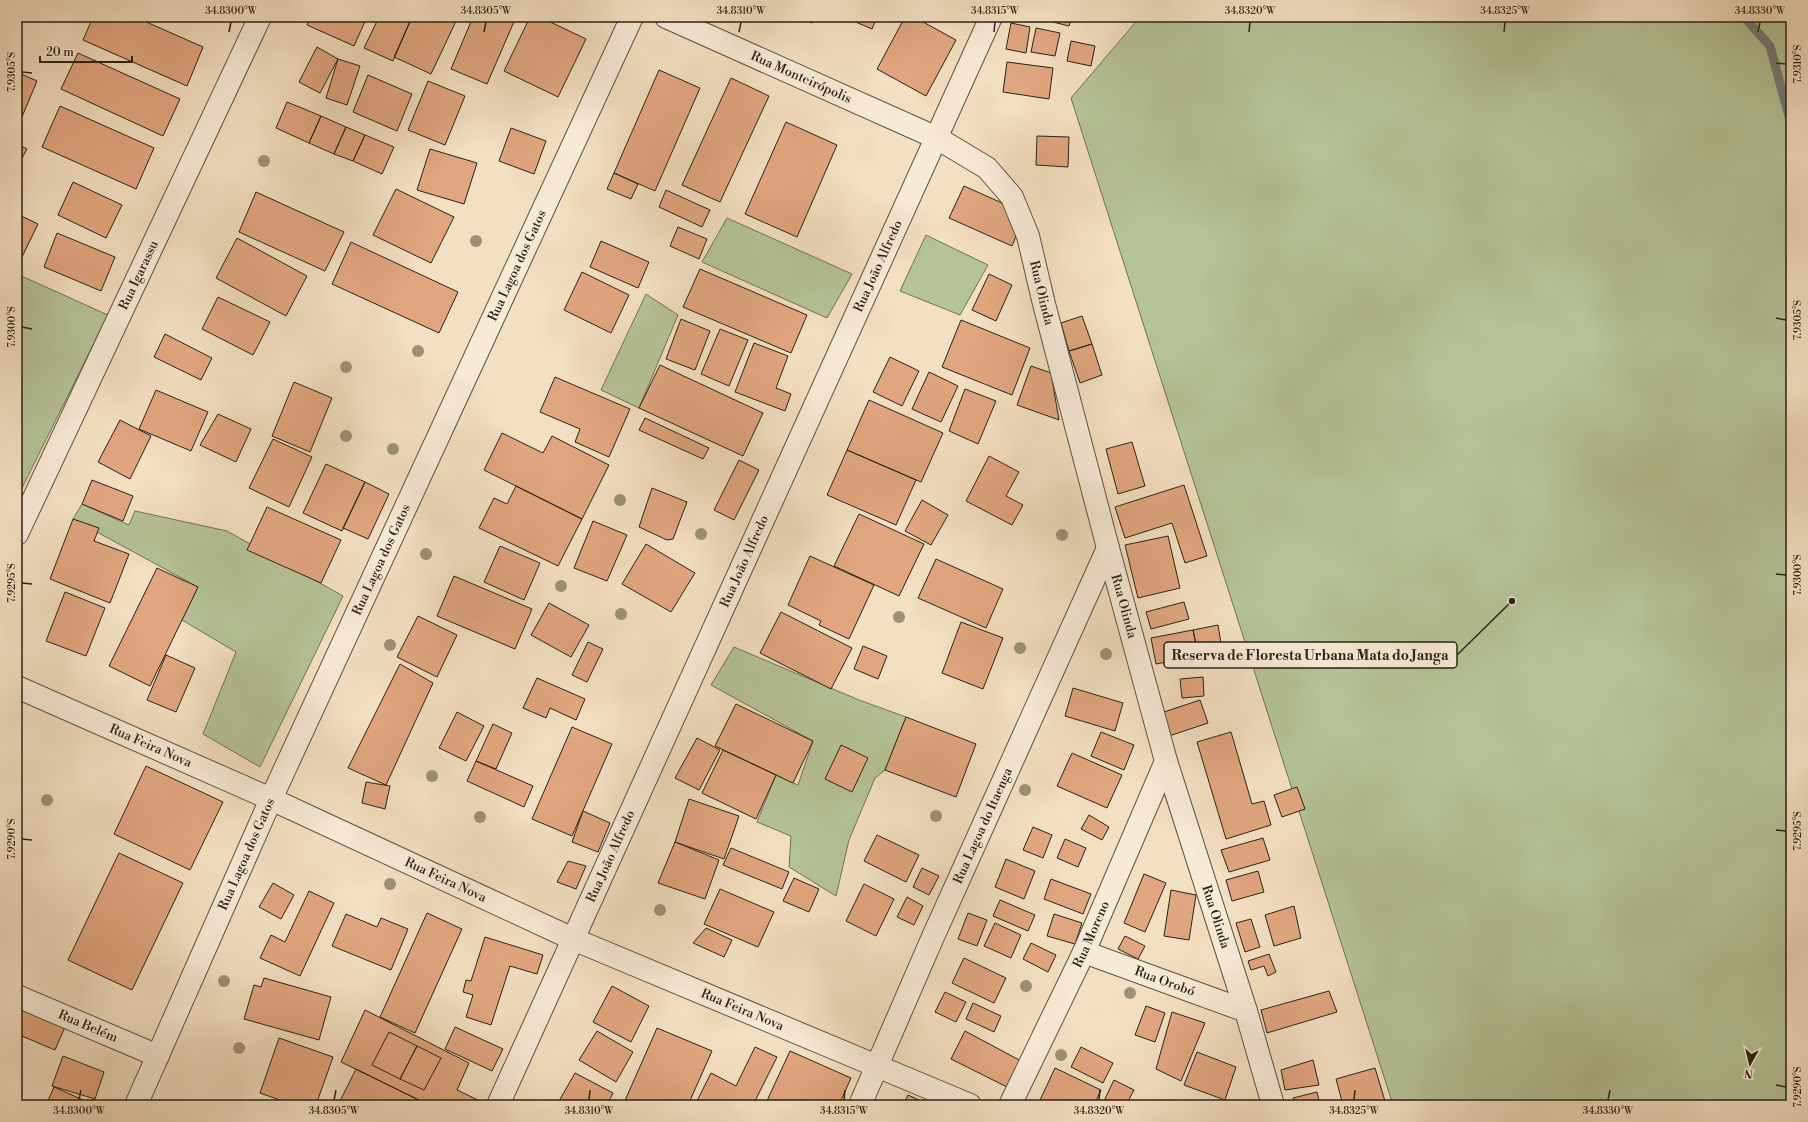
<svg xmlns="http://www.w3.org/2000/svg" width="1808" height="1122" font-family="'Libre Bodoni',serif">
	<rect width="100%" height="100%" fill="#f3dfc1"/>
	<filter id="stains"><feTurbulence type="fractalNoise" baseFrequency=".005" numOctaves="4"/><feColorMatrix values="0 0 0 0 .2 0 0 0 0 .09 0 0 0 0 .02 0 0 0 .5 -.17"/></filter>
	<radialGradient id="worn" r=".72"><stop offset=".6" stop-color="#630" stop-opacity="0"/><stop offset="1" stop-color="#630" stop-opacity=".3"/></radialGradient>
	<path fill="#b5c397" stroke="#707257" d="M1140,17h651v1088h-398l-322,-1007z
		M727,218l125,56 -25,44 -125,-56z
		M926,235l62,30 -28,50 -60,-24z
		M17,274l91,41 -90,181h-1z
		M646,294l32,21 -39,93 -38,-18z
		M82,504l47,21 6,-14 92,20 116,65 -83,171 -57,-33 33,-82 -54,-32 16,-33 -125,-68z
		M734,647l125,53 47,17 -21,53 -10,8 -26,62 -13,56 -47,-29 2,-31 -34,-14 19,-47 22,10 15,-44 -102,-56z"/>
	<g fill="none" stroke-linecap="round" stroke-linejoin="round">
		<path stroke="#717d7b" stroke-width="9" d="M1744,17l26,29 21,78"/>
	</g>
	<path fill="#e0a67f" stroke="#2b2217" d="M93,17h42l68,30 -16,39 -104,-46z
		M311,17h56l-13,29 -47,-21z
		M379,17h33l-19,44 -29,-13z
		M412,17h46l-27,57 -37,-17z
		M473,17h43l-29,67 -36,-15z
		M530,17h10l46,22 -28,58 -54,-26z
		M796,17h18l-2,6z
		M844,17h33l-5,12z
		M905,17h9l42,23 -30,56 -49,-27z
		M1033,17h39l-3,9z
		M1011,23l19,4 -4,26 -20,-4z
		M1036,28l24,5 -5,23 -24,-4z
		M1071,41l24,5 -4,20 -24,-5z
		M317,47l21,12 -18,34 -21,-11z
		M78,53l102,46 -17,37 -102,-47z
		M338,59l22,7 -13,39 -21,-7z
		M1007,62l46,6 -4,31 -46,-7z
		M659,70l41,18 -45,103 -41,-18z
		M17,72l20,9 -18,43 -2,-1z
		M368,75l44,19 -15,37 -44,-19z
		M731,78l38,18 -49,106 -38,-17z
		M428,81l37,15 -20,49 -37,-15z
		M287,102l34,14 -12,27 -33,-15z
		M60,106l94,42 -18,41 -94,-42z
		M321,116l25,11 -12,27 -25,-11z
		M786,122l51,23 -40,92 -52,-23z
		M346,127l19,8 -12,26 -19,-7z
		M511,128l35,13 -12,33 -35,-13z
		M365,135l29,12 -12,27 -29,-13z
		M1037,136l32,1 -1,30 -32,-2z
		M17,144l10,5 -10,18z
		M430,149l47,14 -13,41 -47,-14z
		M614,173l24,11 -7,15 -24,-10z
		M73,182l49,23 -16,33 -48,-23z
		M964,186l47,21 8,22 -7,17 -63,-28z
		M396,189l58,28 -23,46 -58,-28z
		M666,190l44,20 -8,17 -43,-20z
		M256,192l88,40 -19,39 -86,-39z
		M17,214l21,10 -17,35 -4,-2z
		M678,227l29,12 -8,20 -29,-13z
		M57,233l58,24 -14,34 -57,-24z
		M237,238l70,38 -21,40 -70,-38z
		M601,241l48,21 -11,26 -48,-21z
		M351,242l107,50 -19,41 -107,-49z
		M700,269l107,46 -16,38 -108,-46z
		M582,272l47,23 -18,38 -47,-23z
		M989,274l23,11 -16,36 -24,-11z
		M218,297l52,25 -17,33 -51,-26z
		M1082,316l10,28 -23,7 -8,-28z
		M681,319l29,12 -15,39 -29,-11z
		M961,320l69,28 -18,47 -70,-28z
		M720,329l28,11 -19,46 -28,-12z
		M165,334l47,24 -11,22 -47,-23z
		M754,343l34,13 -12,32 15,6 -6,17 -50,-19z
		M1092,344l10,31 -22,8 -11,-32z
		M890,357l29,14 -17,35 -29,-14z
		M660,365l103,48 -20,43 -104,-48z
		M1031,366l20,7 8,47 -42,-15z
		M929,372l29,14 -17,36 -29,-13z
		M555,377l75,32 -21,48 -34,-15 5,-13 -40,-17z
		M294,382l38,16 -22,54 -38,-16z
		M965,389l31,12 -18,43 -29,-13z
		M156,390l52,22 -17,39 -52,-22z
		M869,400l74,33 -22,49 -74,-32z
		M218,414l33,15 -15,33 -36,-17z
		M645,418l64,30 -6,11 -64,-29z
		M120,420l31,16 -21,43 -32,-17z
		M502,433l41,20 9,-17 57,29 -27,54 -98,-49z
		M273,439l39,18 -23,50 -40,-19z
		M1132,442l13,44 -27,8 -12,-45z
		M847,450l69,30 -20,45 -69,-30z
		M989,456l30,16 -13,24 17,9 -11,20 -46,-24z
		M739,460l20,10 -25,50 -20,-10z
		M326,464l39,18 -23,49 -39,-18z
		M92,480l41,16 -10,25 -41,-17z
		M365,482l24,12 -21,45 -25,-11z
		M1184,485l23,71 -22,7 -13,-40 -47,15 -10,-31z
		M516,486l66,33 -24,47 -79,-38 15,-30 13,6z
		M652,488l35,14 -14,37 -6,1 -28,-13z
		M922,500l26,15 -17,30 -26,-14z
		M267,507l74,33 -20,43 -74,-33z
		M859,514l65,30 -25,52 -65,-30z
		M73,519l26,9 -5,13 35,13 -19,49 -60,-24z
		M593,521l34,14 -20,46 -33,-13z
		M1168,536l12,52 -42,10 -13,-53z
		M646,544l49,29 -24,39 -49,-28z
		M500,546l40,17 -16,37 -40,-18z
		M810,556l64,29 -25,54 -30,-14 2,-4 -33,-16z
		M936,559l67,30 -17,39 -68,-30z
		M157,568l41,19 -48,99 -41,-20z
		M454,576l78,33 -17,40 -78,-33z
		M65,592l40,16 -19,48 -40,-15z
		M1184,602l5,17 -38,10 -5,-17z
		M549,603l40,22 -18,32 -40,-22z
		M781,612l71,36 -21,41 -71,-36z
		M418,616l39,19 -20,42 -40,-20z
		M961,622l42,16 -20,51 -41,-16z
		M1218,625l4,24 -24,4 -5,-23z
		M1193,630l5,26 -42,8 -5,-26z
		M588,642l15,7 -16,33 -15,-7z
		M863,646l24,10 -9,23 -24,-10z
		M166,655l29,13 -19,44 -29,-12z
		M400,664l33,19 -47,102 -38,-17z
		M1203,677l1,19 -22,2 -2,-19z
		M537,678l48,21 -9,21 -26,-12 -4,10 -23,-10z
		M1073,688l50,15 -8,28 -50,-15z
		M1200,700l8,23 -39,13 -8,-23z
		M736,704l77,37 -20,42 -78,-37z
		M457,712l27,14 -18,35 -27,-13z
		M906,717l70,27 -20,53 -71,-27z
		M493,724l19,9 -16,36 -20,-8z
		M572,727l40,17 -40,92 -40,-17z
		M1101,732l33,13 -10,25 -33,-14z
		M1231,732l21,72 12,-3 7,24 -45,14 -29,-97z
		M697,738l23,12 -21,40 -24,-12z
		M841,745l27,13 -16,34 -27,-13z
		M723,750l53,25 -20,44 -54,-26z
		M1072,753l50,22 -15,33 -50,-22z
		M476,761l57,25 -9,21 -57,-26z
		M146,766l77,36 -33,68 -76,-36z
		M366,782l24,4 -5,23 -23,-6z
		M1297,787l8,22 -23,8 -8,-22z
		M689,799l50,17 -15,43 -49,-17z
		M583,811l27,12 -12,29 -26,-10z
		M1089,815l20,12 -7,13 -21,-11z
		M1033,827l19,8 -9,23 -20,-8z
		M877,835l42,20 -13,27 -42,-21z
		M1263,838l7,22 -41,12 -8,-22z
		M1065,839l21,9 -8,19 -21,-9z
		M675,842l44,18 -14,39 -47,-16z
		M731,848l58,24 -7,17 -59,-24z
		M119,853l64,30 -51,107 -64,-30z
		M1006,859l29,12 -11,28 -29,-12z
		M568,861l18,5 -10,23 -19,-7z
		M922,868l17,8 -10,19 -16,-8z
		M1258,871l6,21 -32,9 -6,-21z
		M1144,874l22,9 -21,49 -21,-9z
		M794,878l25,11 -10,23 -26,-11z
		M1051,879l40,15 -8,20 -39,-15z
		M273,883l21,12 -13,24 -22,-12z
		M864,884l30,15 -18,37 -30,-15z
		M720,889l54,23 -16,35 -54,-23z
		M1171,890l25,5 -7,45 -25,-4z
		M309,891l25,12 -34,73 -40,-18 11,-23 14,7z
		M907,897l16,9 -9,19 -17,-8z
		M1000,900l35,15 -7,16 -35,-15z
		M1294,906l7,32 -27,8 -9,-31z
		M427,913l35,16 -47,104 -35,-16z
		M968,913l19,7 -10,26 -19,-7z
		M346,914l31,13 4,-9 27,11 -17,41 -59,-24z
		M1054,914l28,9 -7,21 -28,-8z
		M1251,919l9,28 -15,5 -9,-29z
		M995,923l26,12 -10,23 -27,-12z
		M706,928l26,12 -8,17 -31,-14z
		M1125,936l20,10 -7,13 -20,-10z
		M485,937l58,18 -6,19 -27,-8 -19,59 -25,-8 7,-22 -10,-3 3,-12 5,1z
		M1031,943l25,12 -8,17 -25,-13z
		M1269,954l7,18 -8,4 -4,-10 -13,4 -3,-9z
		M964,958l42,20 -12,25 -42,-20z
		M264,978l67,19 -12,43 -75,-21 10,-34 7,2z
		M612,986l37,20 -18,36 -38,-20z
		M1329,991l8,21 -70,21 -6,-23z
		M945,992l21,10 -10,20 -21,-10z
		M973,1003l28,13 -7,16 -28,-13z
		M1146,1006l19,7 -10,29 -20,-7z
		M17,1007l48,20 -10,23 -38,-16z
		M365,1010l104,53 -12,27 23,11 -2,4h-49l-88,-43z
		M1172,1012l33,11 -24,58 -25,-12z
		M455,1027l48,22 -11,22 -47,-22z
		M657,1028l55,23 -24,54h-65z
		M597,1031l36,21 -17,30 -37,-22z
		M965,1031l58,31 -14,26 -58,-29z
		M389,1032l28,14 -17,33 -28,-14z
		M279,1038l54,19 -17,48h-22l-34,-12z
		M417,1046l24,12 -17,32 -24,-11z
		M755,1047l22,10 -24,48h-58l16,-32 25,13z
		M1081,1047l32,16 -10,20 -32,-16z
		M790,1051l61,27 -12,27h-74z
		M1197,1052l39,15 -11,33 -41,-15z
		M63,1056l41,16 -9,27 -43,-13z
		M1313,1060l6,25 -34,5 -4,-20z
		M1055,1068l46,22 -7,15h-43l-11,-5z
		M1375,1068l10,33 3,4h-45l-7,-26z
		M356,1069l73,36h-91z
		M575,1073l38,20 -6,12h-41l-7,-4z
		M1114,1080l20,10 -8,15h-24z
		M54,1087l36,16 -1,2h-43z
		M1317,1092l3,13h-26l-1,-7z
		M908,1095l22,10h-27z"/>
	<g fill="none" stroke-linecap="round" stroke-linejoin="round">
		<defs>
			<g id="minor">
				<path id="s1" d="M666,17l271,121 50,30 25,29 16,39 16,68 64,244 58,213 80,250 27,94"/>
				<path id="s2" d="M17,534l243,-517"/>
				<path id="s3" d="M17,687l254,112 302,140 397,166"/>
				<path id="s4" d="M1084,952l162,59"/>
				<path id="s5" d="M17,996l141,60"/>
				<path id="s6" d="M136,1105l135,-306 361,-782"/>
				<path id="s7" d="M498,1105l493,-1088"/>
				<path id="s8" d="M860,1105l72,-166 176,-391"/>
				<path id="s9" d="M1010,1105l74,-153 82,-191"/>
			</g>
		</defs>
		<use href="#minor" stroke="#5d5142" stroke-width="24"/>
		<use href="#minor" stroke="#f7ead7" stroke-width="22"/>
	</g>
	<g fill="#9c9178">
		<circle cx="264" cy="161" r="6"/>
		<circle cx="476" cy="241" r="6"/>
		<circle cx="418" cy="351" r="6"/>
		<circle cx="346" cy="367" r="6"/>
		<circle cx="346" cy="436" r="6"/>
		<circle cx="393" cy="449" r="6"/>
		<circle cx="620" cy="500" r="6"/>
		<circle cx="701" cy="534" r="6"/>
		<circle cx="1062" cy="535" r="6"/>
		<circle cx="426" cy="554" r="6"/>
		<circle cx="561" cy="586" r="6"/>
		<circle cx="621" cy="614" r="6"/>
		<circle cx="899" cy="617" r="6"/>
		<circle cx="390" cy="645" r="6"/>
		<circle cx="1020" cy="648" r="6"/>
		<circle cx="1106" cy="654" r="6"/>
		<circle cx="432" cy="776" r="6"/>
		<circle cx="1025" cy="790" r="6"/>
		<circle cx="47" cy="800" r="6"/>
		<circle cx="936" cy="816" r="6"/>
		<circle cx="480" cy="817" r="6"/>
		<circle cx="390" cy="884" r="6"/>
		<circle cx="660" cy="910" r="6"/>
		<circle cx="224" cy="981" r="6"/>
		<circle cx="1026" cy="986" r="6"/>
		<circle cx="1130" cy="993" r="6"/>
		<circle cx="239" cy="1048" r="6"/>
		<circle cx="1061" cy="1055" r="6"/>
	</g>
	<path fill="none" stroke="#2b2217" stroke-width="1.5" d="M229,32l2,-10M484,32l2,-10M739,32l2,-10M994,32l1,-10M1249,32l1,-10M1504,32l1,-10M1758,32l2,-10M1776,63l10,1M22,72l10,1M1776,318l10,2M22,327l10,2M1776,574l10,1M22,583l10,1M1776,830l10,1M22,839l10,1M1776,1085l10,2M79,1100l2,-10M334,1100l2,-10M589,1100l1,-10M844,1100l1,-10M1099,1100l1,-10M1354,1100l1,-10M1608,1100l2,-10"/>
	<g text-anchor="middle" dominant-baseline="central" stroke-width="3.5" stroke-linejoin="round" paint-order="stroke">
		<g font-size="13" fill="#2b2217" stroke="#f7ead7">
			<text stroke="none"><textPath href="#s1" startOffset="148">Rua Monteirópolis</textPath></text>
			<text stroke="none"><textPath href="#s6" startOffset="922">Rua Lagoa dos Gatos</textPath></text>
			<text stroke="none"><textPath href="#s7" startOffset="921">Rua João Alfredo</textPath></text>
			<text stroke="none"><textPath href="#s2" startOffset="286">Rua Igarassu</textPath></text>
			<text stroke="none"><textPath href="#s1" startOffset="494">Rua Olinda</textPath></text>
			<text stroke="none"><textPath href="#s6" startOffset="598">Rua Lagoa dos Gatos</textPath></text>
			<text stroke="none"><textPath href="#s7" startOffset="597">Rua João Alfredo</textPath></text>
			<text stroke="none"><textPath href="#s1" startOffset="818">Rua Olinda</textPath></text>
			<text stroke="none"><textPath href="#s3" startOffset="146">Rua Feira Nova</textPath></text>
			<text stroke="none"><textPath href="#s8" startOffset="305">Rua Lagoa do Itaenga</textPath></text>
			<text stroke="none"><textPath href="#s6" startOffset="274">Rua Lagoa dos Gatos</textPath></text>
			<text stroke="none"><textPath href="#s7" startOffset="273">Rua João Alfredo</textPath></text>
			<text stroke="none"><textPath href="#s3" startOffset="470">Rua Feira Nova</textPath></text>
			<text stroke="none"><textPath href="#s1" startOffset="1142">Rua Olinda</textPath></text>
			<text stroke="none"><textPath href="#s9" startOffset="189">Rua Moreno</textPath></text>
			<text stroke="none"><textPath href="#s4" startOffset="86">Rua Orobó</textPath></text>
			<text stroke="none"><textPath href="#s3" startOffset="794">Rua Feira Nova</textPath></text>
			<text stroke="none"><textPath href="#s5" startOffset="77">Rua Belém</textPath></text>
		</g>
	</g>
	<path fill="none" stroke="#2b2217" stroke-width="1.5" d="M1512 601L1457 655"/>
	<circle fill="#2b2217" stroke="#f7ead7" stroke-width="1.5" cx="1512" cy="601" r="4"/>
	<rect fill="#f7ead7" stroke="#2b2217" stroke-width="1.5" x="1164" y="642" width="293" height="26" rx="4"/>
	<g font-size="14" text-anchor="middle" font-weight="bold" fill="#2b2217">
		<text x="1310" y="660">Reserva de Floresta Urbana Mata do Janga</text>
	</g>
	<rect width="1808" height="1122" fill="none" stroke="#f3dfc1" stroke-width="44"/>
	<g transform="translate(1750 1064) rotate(188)" stroke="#f7ead7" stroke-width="3" paint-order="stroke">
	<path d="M0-3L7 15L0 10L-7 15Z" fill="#2b2217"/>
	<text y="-6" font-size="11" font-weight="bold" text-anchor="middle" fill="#2b2217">N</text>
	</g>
	<path d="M40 56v6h92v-6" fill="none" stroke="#2b2217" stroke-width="2"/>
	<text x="46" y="56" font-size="12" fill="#2b2217" stroke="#f7ead7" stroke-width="3" paint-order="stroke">20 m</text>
	<rect x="22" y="22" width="1764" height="1078" fill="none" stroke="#2b2217" stroke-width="1.5"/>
	<g font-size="10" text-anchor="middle" fill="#2b2217">
		<text x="231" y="14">34.8300°W</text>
		<text x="486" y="14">34.8305°W</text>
		<text x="741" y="14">34.8310°W</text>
		<text x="995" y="14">34.8315°W</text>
		<text x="1250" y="14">34.8320°W</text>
		<text x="1505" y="14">34.8325°W</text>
		<text x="1760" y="14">34.8330°W</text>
		<text transform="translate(1797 64) rotate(-90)" y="4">7.9310°S</text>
		<text transform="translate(11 72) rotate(-90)" y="4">7.9305°S</text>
		<text transform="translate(1797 320) rotate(-90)" y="4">7.9305°S</text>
		<text transform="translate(11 327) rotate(-90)" y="4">7.9300°S</text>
		<text transform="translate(1797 575) rotate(-90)" y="4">7.9300°S</text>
		<text transform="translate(11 583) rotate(-90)" y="4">7.9295°S</text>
		<text transform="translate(1797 831) rotate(-90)" y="4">7.9295°S</text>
		<text transform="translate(11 839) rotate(-90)" y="4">7.9290°S</text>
		<text transform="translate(1797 1087) rotate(-90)" y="4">7.9290°S</text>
		<text x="79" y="1114">34.8300°W</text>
		<text x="334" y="1114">34.8305°W</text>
		<text x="589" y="1114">34.8310°W</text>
		<text x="844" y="1114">34.8315°W</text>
		<text x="1099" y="1114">34.8320°W</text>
		<text x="1354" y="1114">34.8325°W</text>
		<text x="1608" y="1114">34.8330°W</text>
	</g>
	<rect width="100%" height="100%" filter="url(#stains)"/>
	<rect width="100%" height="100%" fill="url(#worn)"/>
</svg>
